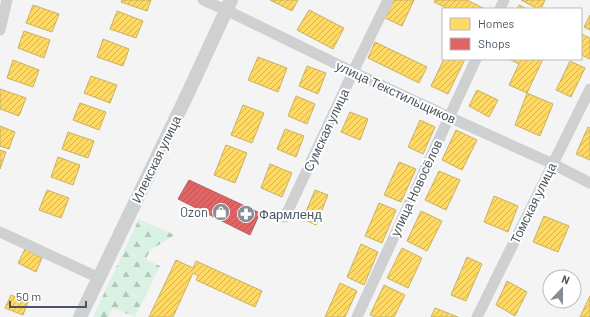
<svg xmlns="http://www.w3.org/2000/svg" width="590" height="317" font-family="Barlow,sans-serif">
	<defs>
		<pattern id="forest-firs" width="22" height="20" patternUnits="userSpaceOnUse"><rect width="22" height="20" fill="#d9f2e3"/><path d="M5 1l3.5 6h-7zM16 11l3.5 6h-7z" fill="#b2c7bb"/></pattern>
		<pattern id="homes-hatch" width="6" height="6" patternUnits="userSpaceOnUse"><rect width="6" height="6" fill="#ffd966"/><path d="M-1 1l2-2M0 6l6-6M5 7l2-2" fill="none" stroke="#d0b357"/></pattern>
		<pattern id="shops-hatch" width="6" height="6" patternUnits="userSpaceOnUse"><rect width="6" height="6" fill="#e06666"/><path d="M-1 1l2-2M0 6l6-6M5 7l2-2" fill="none" stroke="#b85757"/></pattern>
	</defs>
	<rect width="100%" height="100%" fill="#f4f4f4"/>
	<path fill="url(#forest-firs)" d="M139,219l36,16 -25,15 -4,9 14,7 -25,51 -22,-9 -5,9h-15z"/>
	<path fill="url(#homes-hatch)" stroke="#c9b264" d="M122,0h29l-4,11 -26,-9z
		M270,0h28l-6,11z
		M394,0h20l-12,26 -17,-8z
		M435,0h32l18,9h-36l-15,-7z
		M521,0h24l-4,9h-3z
		M33,5l26,9 -7,18 -26,-9z
		M519,5l8,4h-10z
		M309,10l35,18 -11,21 -36,-19z
		M117,11l26,10 -7,17 -26,-9z
		M590,15v15l-6,-3z
		M24,31l26,9 -6,18 -26,-10z
		M581,34l9,4v21l-9,-4z
		M103,39l26,10 -6,17 -26,-9z
		M375,42l52,25 -8,16 -51,-25z
		M258,57l29,11 -9,24 -30,-12z
		M444,59h21l-17,35 -17,-8z
		M509,59h34l-16,34 -18,-8 10,-21z
		M13,60l26,10 -6,17 -26,-9z
		M570,61l15,7 -14,29 -15,-7z
		M307,66l19,7 -8,21 -19,-8z
		M91,76l26,9 -7,18 -26,-10z
		M0,89l26,9 -7,18 -19,-7z
		M477,90l21,10 -9,17 -20,-11z
		M527,93l26,11 -13,32 -25,-11z
		M296,96l19,8 -8,20 -19,-8z
		M80,103l26,9 -7,18 -26,-10z
		M243,105l21,8 -12,30 -21,-8z
		M350,112l18,7 -8,21 -19,-8z
		M420,120l15,7 -12,27 -15,-7z
		M0,126l15,6 -6,17 -9,-3z
		M588,127l2,1v32l-14,-6z
		M285,129l19,7 -8,21 -19,-8z
		M456,130l21,10 -15,30 -20,-10z
		M68,132l26,9 -6,17 -26,-9z
		M226,145l21,8 -12,30 -21,-8z
		M0,150l6,2 -6,17z
		M58,157l22,8 -7,20 -22,-8z
		M399,162l17,7 -15,33 -17,-7z
		M270,164l22,9 -10,24 -21,-9z
		M439,171l21,9 -14,30 -21,-10z
		M47,190l22,8 -8,20 -22,-8z
		M315,190l13,5 -12,30 -13,-6z
		M494,196l24,10 -10,26 -24,-10z
		M379,203l17,7 -14,33 -17,-7z
		M421,211l21,10 -15,30 -20,-10z
		M544,216l25,10 -11,26 -25,-10z
		M361,244l17,8 -14,33 -17,-8z
		M402,248l20,10 -14,30 -21,-10z
		M25,249l17,9 -6,14 -18,-9z
		M467,257l15,7 -16,37 -15,-6z
		M176,260l17,8 3,-7 66,30 -7,16 -59,-27 2,-4 -5,-3 -20,44h-24z
		M507,281l20,11 -12,24 -19,-11z
		M340,283l17,8 -12,26h-20z
		M384,285l21,10 -11,22h-19l-5,-2z
		M11,295l17,7 -5,13 -18,-7z
		M590,296v21h-10z
		M435,308l23,9h-27z"/>
	<path fill="url(#shops-hatch)" stroke="#b36164" d="M189,180l71,33 -10,22 -72,-36z"/>
	<g fill="none" stroke-linecap="round" stroke-linejoin="round">
		<path stroke="#ced0d2" stroke-width="11" d="M203,0l23,10 127,62 96,45 104,47 37,19
			M500,9l4,-9
			M0,30l7,-30
			M285,217l68,-145 35,-72
			M0,232l99,46
			M357,317l119,-258
			M477,317l113,-228"/>
		<path stroke="#ced0d2" stroke-width="14" d="M80,317l108,-224 43,-93"/>
	</g>
	<defs>
		<symbol id="shop-disc" viewBox="-11 -11 22 22"><circle r="9.5" fill="#868d94" stroke="#fff"/><path d="M-5-2.5h2.3a2.7 3.5 0 0 1 5.4 0H5L5.5 6h-11ZM-1.5-2.5h3a1.5 2.3 0 0 0-3 0Z" fill="#fff"/></symbol>
		<symbol id="pharmacy-disc" viewBox="-11 -11 22 22"><circle r="9.5" fill="#868d94" stroke="#fff"/><path d="M-2-6h4v4h4v4h-4v4h-4v-4h-4v-4h4Z" fill="#fff"/></symbol>
	</defs>
	<g fill-rule="evenodd">
		<use href="#shop-disc" x="211" y="202" width="20" height="20"/>
		<use href="#pharmacy-disc" x="236" y="204" width="20" height="20"/>
	</g>
	<g text-anchor="middle" dominant-baseline="central" stroke-width="4" stroke-linejoin="round" paint-order="stroke">
		<g font-size="13" fill="#4a5661" stroke="#fff">
			<text transform="translate(396 92) rotate(25)">улица Текстильщиков</text>
			<text transform="translate(326 130) rotate(-65)">Сумская улица</text>
			<text transform="translate(156 159) rotate(-64)">Илекская улица</text>
			<text transform="translate(416 188) rotate(-65)">улица Новосёлов</text>
			<text transform="translate(533 203) rotate(-64)">Томская улица</text>
		</g>
		<g font-size="13" fill="#4a5661" stroke="#fff" text-anchor="end">
			<text x="208" y="212">Ozon</text>
			<text x="259" y="214" text-anchor="start">Фармленд</text>
		</g>
	</g>
	<rect x="442" y="8" width="140" height="52" fill="#ffffff" stroke="#b7bbc0"/>
	<rect x="450" y="18" width="20" height="12" fill="#ffd966" stroke="#b7bbc0"/>
	<text x="478" y="28" font-size="12" fill="#4a5661">Homes</text>
	<rect x="450" y="38" width="20" height="12" fill="#e06666" stroke="#b7bbc0"/>
	<text x="478" y="48" font-size="12" fill="#4a5661">Shops</text>
	<g transform="translate(562 289) rotate(22)"><circle r="19" fill="#ffffff" stroke="#b7bbc0"/>
	<path d="M0-3L7 15L0 10L-7 15Z" fill="#868d94"/>
	<text y="-6" font-size="11" font-weight="bold" text-anchor="middle" fill="#4a5661">N</text>
	</g>
	<path d="M10 301v6h76v-6" fill="none" stroke="#4a5661" stroke-width="2"/>
	<text x="16" y="301" font-size="12" fill="#4a5661" stroke="#ffffff" stroke-width="3" paint-order="stroke">50 m</text>
</svg>
